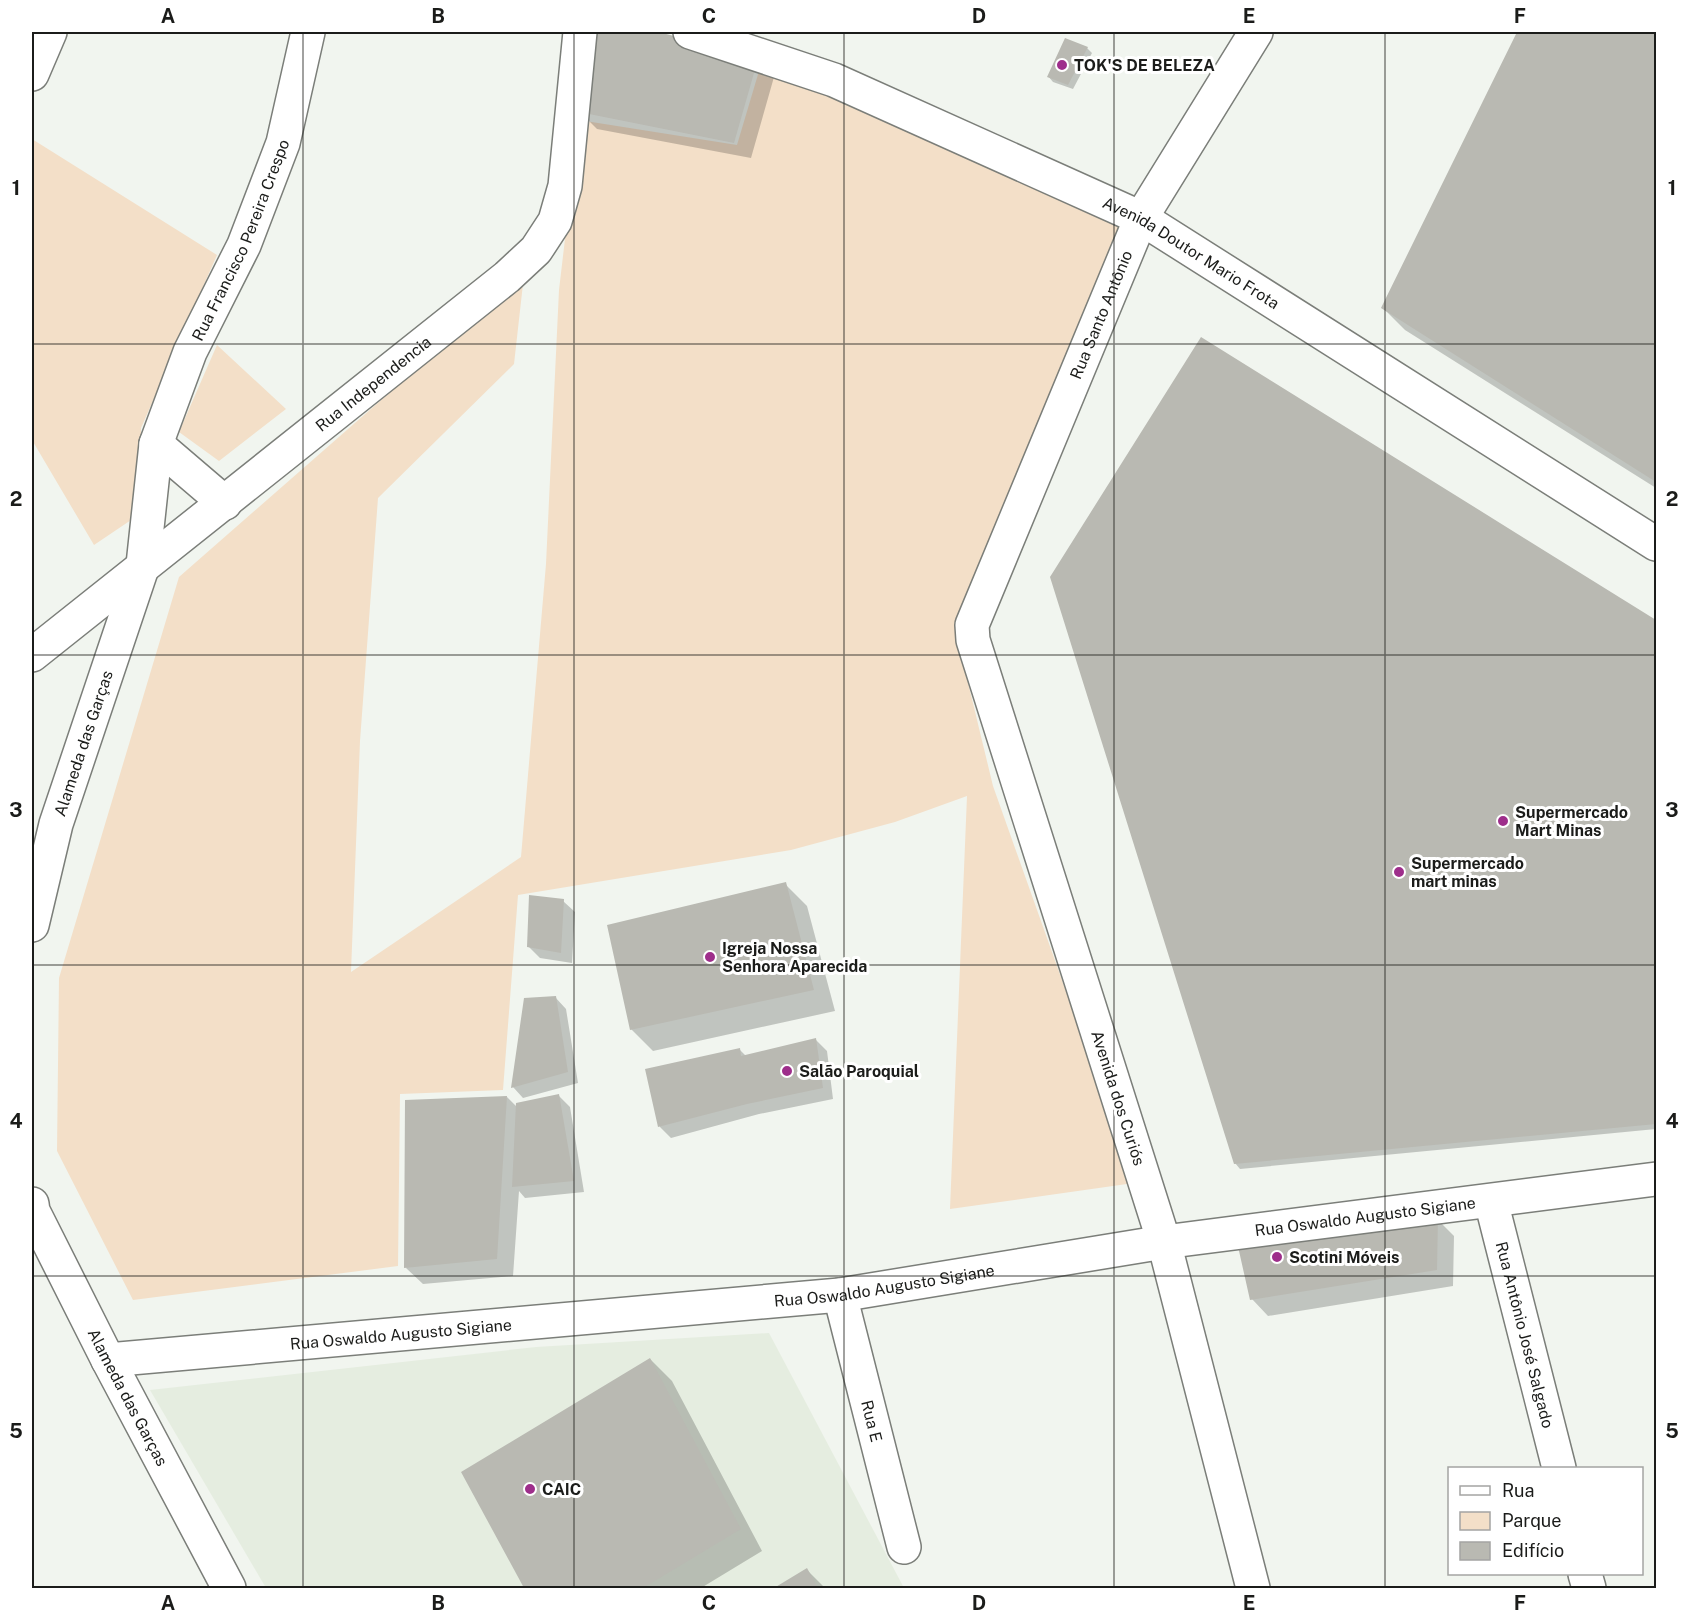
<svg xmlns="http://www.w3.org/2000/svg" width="1688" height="1620" font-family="'Public Sans',sans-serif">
	<rect width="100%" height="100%" fill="#f1f5ef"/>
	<path fill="#e5ede0" d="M769,1333l135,255h-638l-116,-198 386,-43z"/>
	<path fill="#f3dfc8" d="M762,61l371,163 -177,409 37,153 141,397 -184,26 17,-413 -72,26 -104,28 -273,45 -15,195 -103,4 -2,172 -265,34 -76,-149 2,-173 120,-401 345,-302 -10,89 -136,134 -18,243 -9,231 170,-115 25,-293 13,-274 20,-170 158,25z
		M32,139l185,116 -76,173 -1,86 -46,31 -62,-105z
		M217,345l69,64 -67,52 -40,-29z"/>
	<path fill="#0003" d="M592,32h61l104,28 17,17 -23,81 -154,-29 -17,-17z
		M1519,32h137v456l-251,-158 -22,-22z
		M1087,48l5,5 -19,36 -20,-7 -5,-6z
		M1201,339l455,283v507l-416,40 -5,-6z
		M785,884l22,22 28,105 -182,40 -22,-22z
		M563,901l12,11 -3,51 -32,-5 -11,-11z
		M555,997l11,12 12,74 -55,15 -10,-11z
		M816,1040l11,11 6,48 -74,15 -88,24 -11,-11 -13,-56 93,-21 6,6z
		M559,1096l11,11 14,85 -59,6 -6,-7 -6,85 -90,8 -17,-16 101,-171 10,10z
		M1437,1219l17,17 -1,50 -185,30 -16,-17z
		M650,1359l22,22 90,170 -61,37h-175l-63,-116z
		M807,1570l18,18h-48z"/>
	<path fill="#b9b9b2" d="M591,32h68l99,27 -24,84 -155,-31z
		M1517,32h139v450l-275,-174z
		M1065,38l23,9 -20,38 -21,-8z
		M1201,337l455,283v504l-422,40 -184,-587z
		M786,882l28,108 -184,40 -23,-105z
		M529,895l35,4 -3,54 -34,-6z
		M556,996l12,76 -57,16 13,-90z
		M816,1038l7,50 -76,16 -89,23 -13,-58 95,-21 1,8z
		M559,1094l15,87 -62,6 4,-84z
		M507,1096l-10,163 -93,9 1,-168z
		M1438,1217l-1,53 -187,30 -13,-58z
		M650,1358l91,171 -98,59h-119l-63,-116z
		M807,1568l11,20h-44z"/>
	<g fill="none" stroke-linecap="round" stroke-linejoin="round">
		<defs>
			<g id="minor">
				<path id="s1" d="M690,32l144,48 307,138 515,326"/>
				<path d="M32,74l18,-42"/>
				<path d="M156,444l69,59"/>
				<path id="s2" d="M32,925l24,-101 87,-259 13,-121 34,-92 54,-107 39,-102 25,-111"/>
				<path id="s3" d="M1491,1201l68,267"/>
				<path id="s4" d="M32,1204l1,7 75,149 121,228"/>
				<path id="s5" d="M840,1295l64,252"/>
				<path id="s6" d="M108,1360l732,-65 324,-53 492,-63"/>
				<path d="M1585,1574l4,14"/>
				<path id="s7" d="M1253,1588l-89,-346 -191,-602 -1,-15 169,-407 115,-186"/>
			</g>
			<g id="tertiary">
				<path id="s8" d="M32,655l475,-378 29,-27 19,-29 10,-35 15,-154"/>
			</g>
		</defs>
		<use href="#minor" stroke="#7b7e79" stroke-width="36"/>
		<use href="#tertiary" stroke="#7b7e79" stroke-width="36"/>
		<use href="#minor" stroke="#fff" stroke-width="33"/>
		<use href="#tertiary" stroke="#fff" stroke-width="33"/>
	</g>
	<path fill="none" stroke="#1b1c1a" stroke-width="1.5" stroke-opacity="0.55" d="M303,32v1556M574,32v1556M844,32v1556M1114,32v1556M1385,32v1556M32,344h1624M32,655h1624M32,965h1624M32,1276h1624"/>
	<g fill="#9e2e8b" stroke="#fff" stroke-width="2">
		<circle cx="1062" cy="65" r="6"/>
		<circle cx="1503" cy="821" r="6"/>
		<circle cx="1399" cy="872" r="6"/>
		<circle cx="710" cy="957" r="6"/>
		<circle cx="787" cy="1071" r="6"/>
		<circle cx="1277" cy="1257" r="6"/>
		<circle cx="530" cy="1489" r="6"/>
	</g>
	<g text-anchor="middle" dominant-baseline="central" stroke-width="6" stroke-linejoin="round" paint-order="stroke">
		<g font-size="16" font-weight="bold" fill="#1b1c1a" stroke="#fff" text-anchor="start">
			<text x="1074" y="65">TOK'S DE BELEZA</text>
			<text x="1515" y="812">Supermercado<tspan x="1515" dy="18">Mart Minas</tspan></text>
			<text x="1411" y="863">Supermercado<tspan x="1411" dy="18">mart minas</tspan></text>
			<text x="722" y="948">Igreja Nossa<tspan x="722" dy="18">Senhora Aparecida</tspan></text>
			<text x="799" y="1071">Salão Paroquial</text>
			<text x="1289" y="1257">Scotini Móveis</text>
			<text x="542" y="1489">CAIC</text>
		</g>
		<g font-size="16" fill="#1b1c1a" stroke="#fff">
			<text stroke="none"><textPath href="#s2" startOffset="720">Rua Francisco Pereira Crespo</textPath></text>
			<text stroke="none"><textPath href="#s1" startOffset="549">Avenida Doutor Mario Frota</textPath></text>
			<text stroke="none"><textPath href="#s7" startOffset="1340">Rua Santo Antônio</textPath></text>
			<text stroke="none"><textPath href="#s8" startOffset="436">Rua Independencia</textPath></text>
			<text stroke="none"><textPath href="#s2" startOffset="189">Alameda das Garças</textPath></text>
			<text transform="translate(1118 1098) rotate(72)">Avenida dos Curiós</text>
			<text stroke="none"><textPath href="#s6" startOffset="1266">Rua Oswaldo Augusto Sigiane</textPath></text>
			<text stroke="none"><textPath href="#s6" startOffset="780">Rua Oswaldo Augusto Sigiane</textPath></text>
			<text stroke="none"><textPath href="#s6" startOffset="294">Rua Oswaldo Augusto Sigiane</textPath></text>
			<text stroke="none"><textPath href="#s3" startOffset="138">Rua Antônio José Salgado</textPath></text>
			<text stroke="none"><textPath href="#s4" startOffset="216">Alameda das Garças</textPath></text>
			<text stroke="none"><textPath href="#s5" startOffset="130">Rua E</textPath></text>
		</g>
	</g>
	<rect width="1688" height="1620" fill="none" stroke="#ffffff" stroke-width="66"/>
	<rect x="1448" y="1467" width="195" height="108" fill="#ffffff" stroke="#a4a4a3" stroke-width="1.5"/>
	<rect x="1460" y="1486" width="30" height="9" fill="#ffffff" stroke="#a4a4a3" stroke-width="1.5"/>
	<text x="1502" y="1497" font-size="18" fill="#1b1c1a">Rua</text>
	<rect x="1460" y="1512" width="30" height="18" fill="#f3dfc8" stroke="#a4a4a3" stroke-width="1.5"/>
	<text x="1502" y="1527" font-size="18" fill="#1b1c1a">Parque</text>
	<rect x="1460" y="1542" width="30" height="18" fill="#b9b9b2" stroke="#a4a4a3" stroke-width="1.5"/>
	<text x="1502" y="1557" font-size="18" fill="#1b1c1a">Edifício</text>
	<rect x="33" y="33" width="1622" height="1554" fill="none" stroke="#1b1c1a" stroke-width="2"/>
	<g font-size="20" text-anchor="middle" font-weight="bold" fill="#1b1c1a">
		<text x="168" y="23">A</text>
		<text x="438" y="23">B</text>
		<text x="709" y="23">C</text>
		<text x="979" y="23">D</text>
		<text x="1249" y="23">E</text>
		<text x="1520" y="23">F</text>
		<text x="16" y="195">1</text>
		<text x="1672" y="195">1</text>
		<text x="16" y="506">2</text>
		<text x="1672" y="506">2</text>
		<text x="16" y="817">3</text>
		<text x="1672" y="817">3</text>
		<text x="16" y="1128">4</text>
		<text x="1672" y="1128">4</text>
		<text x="16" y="1438">5</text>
		<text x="1672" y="1438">5</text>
		<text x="168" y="1610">A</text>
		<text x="438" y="1610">B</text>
		<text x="709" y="1610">C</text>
		<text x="979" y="1610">D</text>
		<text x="1249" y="1610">E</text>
		<text x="1520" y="1610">F</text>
	</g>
</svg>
